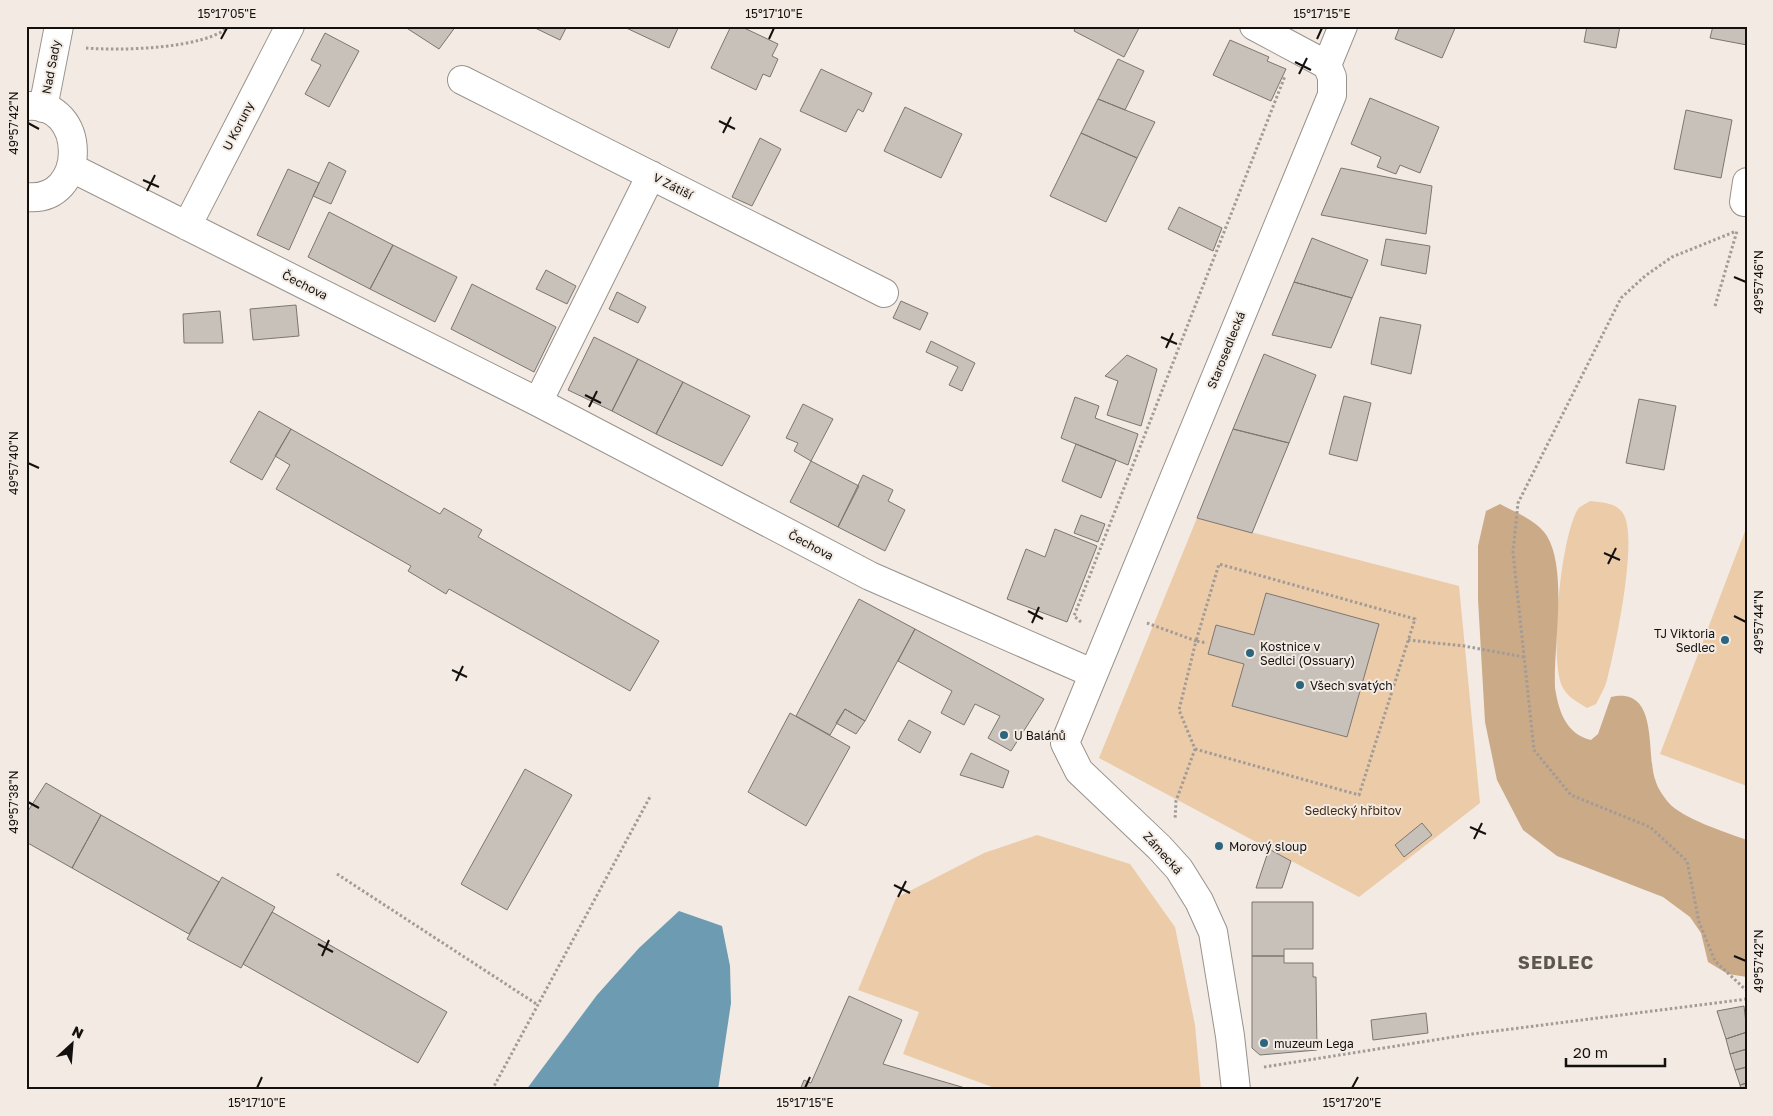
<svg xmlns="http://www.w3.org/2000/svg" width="1773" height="1116" font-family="'Golos Text',sans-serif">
	<rect width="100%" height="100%" fill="#f2eae3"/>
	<path fill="#eccba9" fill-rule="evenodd" d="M1590,501c13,2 27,1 34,14 14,26 -9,134 -17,165 -2,8 -7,16 -11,24l-9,4c-11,-7 -20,-11 -25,-22 -13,-28 -1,-151 16,-177 2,-3 8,-5 12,-8z
		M1197,518l262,68 21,217 -121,94 -260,-139zM1379,624l-32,113 -114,-31 11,-42 -36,-10 9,-29 37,10z
		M1747,526v260l-87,-32z
		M1037,835l93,29 45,63 20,98 6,65h-201l-97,-36 16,-42 -61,-22 38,-92 88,-45z"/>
	<path fill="#cbaa88" d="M1500,504c16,9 37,16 47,32 21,36 6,109 8,152 4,24 11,46 36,52l7,-6 13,-37c50,-11 34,60 45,85 2,7 8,15 12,20 13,16 59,31 79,38v137l-19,-3 -20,-12 -7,-29 -11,-16 -27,-20 -106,-41 -34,-26 -26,-50 -12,-58 -7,-123v-53l8,-35z"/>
	<path fill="#6d9cb2" d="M679,911l43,15 8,40 1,37 -13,87h-192l71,-95 42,-47z"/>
	<path fill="#c8c1ba" stroke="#7d7670" d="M456,26l-17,23 -34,-22v-1z
		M531,26h36l-7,14z
		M622,26h57l-10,22z
		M731,26h9l38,18 -6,12 6,3 -8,18 -7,-3 -7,16 -45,-22z
		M1076,26h64l-16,31 -50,-26z
		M1400,26h56l-14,32 -47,-19z
		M1587,26h33l-4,22 -32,-6z
		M1713,26h34v19l-37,-7z
		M325,33l34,18 -30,56 -24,-13 16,-29 -10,-5z
		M1230,40l39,17 -2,4 19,8 -15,32 -58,-26z
		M1118,59l26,12 -19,39 -27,-11z
		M821,69l51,24 -9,19 -5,-3 -12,23 -46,-21z
		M1370,98l69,29 -19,46 -20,-8 -4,9 -19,-7 4,-10 -30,-13z
		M1098,99l57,23 -18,36 -56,-25z
		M905,107l57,27 -21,44 -57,-27z
		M1686,110l46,10 -11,58 -47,-9z
		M1081,133l56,25 -31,64 -56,-26z
		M760,138l21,11 -29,57 -20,-9z
		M329,162l17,9 -15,33 -18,-8z
		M1341,168l91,18 -6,48 -105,-19z
		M288,169l31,14 -30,67 -32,-15z
		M1179,207l43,21 -9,23 -45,-22z
		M329,212l64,33 -23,44 -62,-32z
		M1312,238l56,22 -16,38 -58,-16z
		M1386,239l44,7 -4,28 -45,-9z
		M393,245l64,32 -22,45 -65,-33z
		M546,270l30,16 -9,18 -31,-15z
		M1294,282l58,16 -21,50 -59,-13z
		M472,284l84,43 -22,45 -83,-43z
		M617,292l29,15 -8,16 -29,-14z
		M901,301l27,12 -8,17 -27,-12z
		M296,305l3,31 -46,4 -3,-31z
		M220,311l3,32h-39l-1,-29z
		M1380,317l41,8 -10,49 -40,-10z
		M594,337l44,22 -26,52 -44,-21z
		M931,341l44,22 -13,28 -13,-6 9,-18 -32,-15z
		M1264,354l52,21 -27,68 -56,-14z
		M1127,355l30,14 -16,57 -34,-11 11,-34 -13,-5z
		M638,359l45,23 -27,52 -44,-23z
		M683,382l67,34 -28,50 -66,-32z
		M1344,396l27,7 -14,58 -28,-7z
		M1075,397l24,9 -4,12 43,16 -10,31 -67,-27z
		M1639,399l37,7 -12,64 -38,-7z
		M803,404l30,15 -22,42 -17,-10 4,-8 -12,-5z
		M259,411l32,18 -29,51 -32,-18z
		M291,429l149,85 4,-6 38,22 -4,7 181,104 -29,50 -181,-102 -3,5 -38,-23 3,-5 -135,-77 14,-24 -15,-9z
		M1233,429l56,14 -37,90 -55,-15z
		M1076,444l40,16 -15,38 -39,-17z
		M811,461l48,25 -21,41 -48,-25z
		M863,475l30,15 -5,11 17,9 -20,41 -47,-24z
		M1081,515l24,9 -7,18 -24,-9z
		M1055,529l42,17 -30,76 -60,-23 19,-50 19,8z
		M1266,593l113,31 -32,113 -115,-31 12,-42 -36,-10 8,-29 38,10z
		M859,599l56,30 -50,92 -20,-12 -15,26 -34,-19z
		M915,629l129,70 -33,52 -23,-13 12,-22 -25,-12 -11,21 -23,-12 11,-22 -54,-30z
		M845,709l20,12 -9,13 -20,-11z
		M790,713l60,34 -44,79 -58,-34z
		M909,720l22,12 -11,21 -22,-13z
		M971,753l38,18 -6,17 -43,-13z
		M525,769l47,26 -65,115 -46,-26z
		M46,783l55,32 -29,53 -46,-26v-28z
		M101,815l118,67 -30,52 -117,-66z
		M1422,823l10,12 -28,22 -9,-12z
		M1269,849l22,12 -9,27h-26z
		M222,877l53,30 -34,61 -54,-29z
		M1252,902h61v47h-29v7h-32z
		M272,912l175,100 -29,51 -175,-99z
		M1252,956h32v7h29v14h3l1,73 -57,5 -8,-7z
		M849,996l53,24 -19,44 89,26h-172l4,-10 7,3z
		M1744,1006l3,26 -21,7 -9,-28z
		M1426,1013l2,20 -55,7 -2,-20z
		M1747,1032v17l-17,5 -4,-15z
		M1747,1049v18l-12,3 -5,-16z
		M1747,1067v16l-7,2 -5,-15z
		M1747,1083v7h-6l-1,-5z"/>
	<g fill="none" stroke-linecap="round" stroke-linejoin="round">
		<defs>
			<path id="minor" d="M1254,26l73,39
				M462,80l422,213
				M26,106c62,-7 63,98 0,91
				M43,108l16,-82
				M72,168l466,234 332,174 222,97
				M1744,202l3,-20
				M187,226l103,-200
				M538,402l113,-227
				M1236,1090l-6,-54 -17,-104 -14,-31 -20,-32 -20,-22 -80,-76 -14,-28 267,-648v-18l-5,-12 16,-39"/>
		</defs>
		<use href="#minor" stroke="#99928b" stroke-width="30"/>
		<path stroke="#a29b96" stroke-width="3" stroke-dasharray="2.5 2.5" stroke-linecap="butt" d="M86,48c34,3 119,1 144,-22
			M1734,232l-62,25 -27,19 -24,22 -103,205 -5,49 21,198 37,45 79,32 37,34 12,61 16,39 32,30
			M1715,306l22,-75
			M1081,622l-7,-6 211,-540
			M1147,623l49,18 -17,69 16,39 -19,52 -1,19
			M1408,640l56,6 60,11
			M1195,749l164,46 56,-176 -196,-55 -23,77 11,2
			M337,874l201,131
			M1264,1067l208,-33 275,-35
			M492,1090l159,-295"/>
		<use href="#minor" stroke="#fff" stroke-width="28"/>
	</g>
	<path fill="none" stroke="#13100e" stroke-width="2" d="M221,39l6,-11M769,39l5,-11M1317,39l5,-11M1295,62l16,8M1299,74l8,-16M719,121l16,8M28,123l11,6M723,133l8,-16M143,180l16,7M147,191l8,-16M1734,277l12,5M1161,337l16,7M1166,348l7,-15M585,395l16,8M589,407l8,-16M28,463l11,5M1604,553l16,7M1608,564l8,-16M1028,611l15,8M1734,616l12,6M1032,623l7,-16M452,670l15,7M456,681l7,-15M28,802l11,6M1470,827l16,7M1474,839l8,-16M894,885l16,8M898,897l8,-16M318,944l15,8M322,956l7,-16M1734,956l12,5M257,1088l5,-11M805,1088l5,-11M1352,1088l6,-11"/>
	<g fill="#2c667e" stroke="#f2eae3" stroke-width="2">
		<circle cx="1725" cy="640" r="5"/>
		<circle cx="1250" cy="653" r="5"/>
		<circle cx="1300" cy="685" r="5"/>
		<circle cx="1004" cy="735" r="5"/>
		<circle cx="1219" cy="846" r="5"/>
		<circle cx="1264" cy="1043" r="5"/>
	</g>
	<g text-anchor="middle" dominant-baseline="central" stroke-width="4" stroke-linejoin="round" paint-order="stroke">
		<g font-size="12" fill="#13100e" stroke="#f2eae3">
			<text transform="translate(51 67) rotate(-79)">Nad Sady</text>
			<text transform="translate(238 126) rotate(-63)">U Koruny</text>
			<text transform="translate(673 186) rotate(27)">V Zátiší</text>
			<text transform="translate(305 285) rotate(27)">Čechova</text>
			<text transform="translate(1226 350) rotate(-68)">Starosedlecká</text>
			<text transform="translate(811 545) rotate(28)">Čechova</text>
			<text transform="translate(1163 853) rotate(48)">Zámecká</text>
		</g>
		<g font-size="12" fill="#13100e" stroke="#f2eae3" text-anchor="start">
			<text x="1715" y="633" text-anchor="end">TJ Viktoria<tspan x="1715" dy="14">Sedlec</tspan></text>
			<text x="1260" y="646">Kostnice v<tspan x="1260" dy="14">Sedlci (Ossuary)</tspan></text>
			<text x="1310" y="685">Všech svatých</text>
			<text x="1014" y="735">U Balánů</text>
			<text x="1229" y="846">Morový sloup</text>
			<text x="1274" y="1043">muzeum Lega</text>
		</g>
		<g font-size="12" fill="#41290d" stroke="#f2eae3">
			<text x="1353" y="810">Sedlecký hřbitov</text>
		</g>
		<g font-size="18" font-weight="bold" letter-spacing="1" fill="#5c5650" stroke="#f2eae3">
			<text x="1556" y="962">SEDLEC</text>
		</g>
	</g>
	<rect width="1773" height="1116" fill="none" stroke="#f2eae3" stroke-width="55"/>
	<g transform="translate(72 1044) rotate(26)" stroke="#f2eae3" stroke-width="4" paint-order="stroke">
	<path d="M0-4L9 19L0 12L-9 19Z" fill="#13100e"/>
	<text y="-8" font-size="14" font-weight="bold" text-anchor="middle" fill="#13100e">N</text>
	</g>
	<path d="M1566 1058v8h99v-8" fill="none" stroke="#13100e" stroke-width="2.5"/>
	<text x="1573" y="1058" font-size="15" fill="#13100e" stroke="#f2eae3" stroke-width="4" paint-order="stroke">20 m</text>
	<rect x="28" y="28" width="1718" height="1060" fill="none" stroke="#13100e" stroke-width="2"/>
	<g font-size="12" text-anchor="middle" fill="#13100e">
		<text x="227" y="18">15°17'05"E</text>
		<text x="774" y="18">15°17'10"E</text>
		<text x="1322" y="18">15°17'15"E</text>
		<text transform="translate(14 123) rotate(-90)" y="4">49°57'42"N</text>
		<text transform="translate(1759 282) rotate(-90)" y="4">49°57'46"N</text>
		<text transform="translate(14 463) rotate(-90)" y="4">49°57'40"N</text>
		<text transform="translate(1759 622) rotate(-90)" y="4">49°57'44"N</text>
		<text transform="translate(14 802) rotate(-90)" y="4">49°57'38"N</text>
		<text transform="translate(1759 961) rotate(-90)" y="4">49°57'42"N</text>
		<text x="257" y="1107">15°17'10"E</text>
		<text x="805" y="1107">15°17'15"E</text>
		<text x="1352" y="1107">15°17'20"E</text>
	</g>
</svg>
